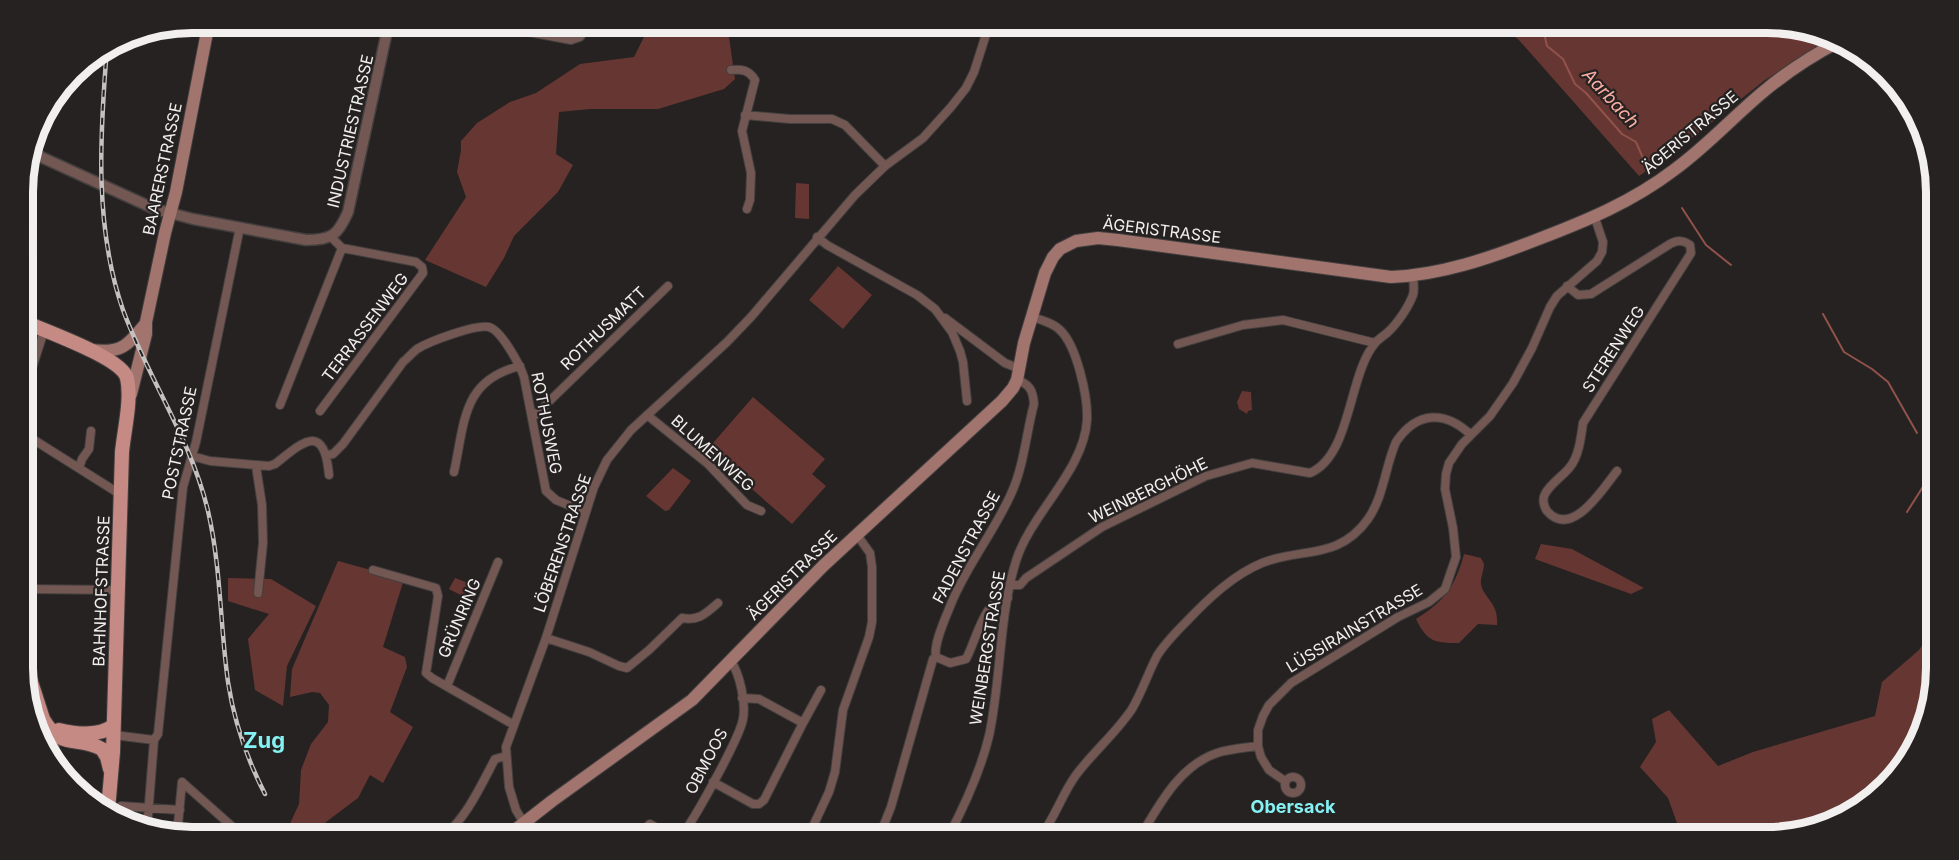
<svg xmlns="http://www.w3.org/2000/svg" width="1959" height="860" font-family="Inter,sans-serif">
	<rect width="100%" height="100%" fill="#252221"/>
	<path fill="#663732" d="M1767,22l67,15 -69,43 -93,74 -12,-4 5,8 -26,18 -121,-137 -23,-16z
		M651,23h76l8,56 -11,10 -66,20h-68l-31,3 -3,42 17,11 -15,27 -44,44 -10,22 -18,29 -61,-27 41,-63 -9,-25 4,-22v-9l16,-18 33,-21 26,-9 44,-29 54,-7z
		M924,23h50v5l-50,-1z
		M796,183l13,1v35l-14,-1z
		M838,266l34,29 -29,34 -34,-29z
		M1242,391l9,1 1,18 -4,1 -1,3 -8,-5 -2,-7z
		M753,397l72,62 -13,15 14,12 -34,38 -85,-74z
		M673,468l18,13 -22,29 -4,1 -19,-15z
		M1541,544l31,5 72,39 -13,6 -96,-35z
		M1464,554l17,4 3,6c0,7 -4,14 -3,20 2,14 18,18 16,41l-19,-1 -19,19c-24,0 -32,-1 -43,-24 28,-17 40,-34 48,-65z
		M338,561l66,18 -21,68 22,10 2,10 -17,45 23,15 -30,56 -13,-8 -12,23 -40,30 -7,9h-31l7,-7 12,-26 2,-34 10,-26 17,-22 1,-17 -9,-12 -8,-1 -22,5 2,-28z
		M228,578l43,1 45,27 -29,60 -4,40 -28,-16 -7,-51 21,-25 -41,-13z
		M455,578l24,9 -7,14 -23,-12z
		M1936,625v44l-12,64 -62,76 -84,28h-96l-14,-39 -28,-31 16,-25 -4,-23 17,-9 49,56 35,-14 122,-36 7,-34 37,-32z"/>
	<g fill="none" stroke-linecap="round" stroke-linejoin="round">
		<path stroke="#91524b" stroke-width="2" d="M1533,22l11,11 3,13 16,13 12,25 11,9 36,41 14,8 10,23
			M1682,208l24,37 25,20
			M1823,314l21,38 28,17 16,13 29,51
			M1907,512l29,-46"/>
		<defs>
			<path id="minor" d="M475,22l96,18 9,-3 11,-15
				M731,70c11,-1 18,0 24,10l-13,51 9,42 -1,27 -3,9
				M745,115l45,4h42l13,6 40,41
				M817,237l10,8 90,50 18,14 17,23 8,19 3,11 4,39
				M1567,286l11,9 13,-1 79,-50c8,-4 13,-4 20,1l1,8 -108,170c-2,14 -4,33 -13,44 -7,9 -20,17 -25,27 -3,5 -1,13 2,17 25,29 57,-24 70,-40
				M945,318l60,45 15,6
				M1178,344l65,-19 40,-5 92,23
				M23,396l21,-65
				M280,405l62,-157 -11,-11
				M320,411l103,-138 -1,-6 -6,-5 -74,-14
				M647,415l61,49 39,41 14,6
				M533,417l135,-131
				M23,433l92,58 5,1
				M327,455l6,-1 10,-10 60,-82c5,-4 9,-9 14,-13 13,-8 59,-25 72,-22 12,3 31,38 35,50l22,114 10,9 29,12
				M192,456l18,5 59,5 6,-2c28,-22 49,-43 54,11
				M256,466l6,39 1,38 -5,50
				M79,468l3,-9 7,-10 2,-18
				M454,472c11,-50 8,-92 66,-106
				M373,570l63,18 2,8 -12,77 6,5 82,47
				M1010,585h10l6,-7 76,-51 104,-51 46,-13 58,10c42,-18 38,-100 66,-131 3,-3 7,-6 11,-9 10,-9 21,-25 26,-38 2,-6 0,-13 0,-19
				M24,589l94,1
				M546,638l43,14 30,14 8,2 22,-18 33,-32c17,3 23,-4 36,-15
				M936,657l14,6 16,-4c10,-18 19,-63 42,-61
				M447,686l51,-124
				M742,698l17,1 44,24 18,-33
				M114,735l40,5
				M53,759l3,-22
				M1285 785a8 8 0 1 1 16 0a8 8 0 1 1-16 0Z
				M1285,781l-16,-11 -8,-13 -3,-11v-16l5,-14 6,-11 22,-22 107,-66 31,-15 16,-13 11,-32 -3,-29 -8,-39 1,-15 3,-11 13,-19 28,-28 23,-33 19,-35 18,-41 7,-11 40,-35 5,-9 1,-10 -8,-24
				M182,782l62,55
				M713,782l40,22h6l5,-4 39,-77
				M121,806l59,4
				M147,829l7,-89 4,-6 25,-247 13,-45 44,-215
				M177,835l5,-53
				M443,837c24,-20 37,-50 52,-78l11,-3
				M538,837l-14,-14 -8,-13 -7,-23 -3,-40 40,-109 48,-151 13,-27 24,-30 96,-88 24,-25 104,-122 30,-29 38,-28 28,-31 15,-19 8,-16 16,-50
				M636,837l14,-13 22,13
				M680,837c13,-14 60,-100 63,-118 3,-17 -3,-44 -12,-58
				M808,837l21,-45 6,-20 8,-62 26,-73 3,-15v-55l-2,-14 -13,-18
				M879,837l12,-30 42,-148 3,-2c-3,-13 10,-40 15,-53 16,-39 43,-72 60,-110 13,-28 15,-60 23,-90 -1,-13 -4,-20 -17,-24
				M948,837c17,-32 32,-64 41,-101 12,-55 10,-121 27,-175 15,-48 68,-90 71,-141 1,-23 -10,-74 -27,-90 -7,-7 -18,-10 -28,-13
				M1040,837c15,-19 22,-43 36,-62 18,-24 40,-42 56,-66 10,-17 16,-36 25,-53 8,-13 20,-25 30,-35 21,-22 46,-46 75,-58 39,-16 76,-2 106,-44 16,-23 17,-52 28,-77 21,-31 49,-32 75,-7
				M1140,837c19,-32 39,-71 77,-84 13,-4 27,-5 41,-7"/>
			<path id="tertiary" d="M30,152l125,57 38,10 113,21c26,0 32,-5 42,-28l41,-190"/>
			<path id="secondary" d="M91,350c31,4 37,-5 55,-27
				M131,394l15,-60v-12l19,-89 11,-41 33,-170
				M506,837l46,-36 140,-101 131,-134 179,-165 11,-13 4,-8 7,-37 21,-70 8,-16 7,-8 16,-8 22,-3 20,2 273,37c50,-2 99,-19 145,-37 50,-19 96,-38 138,-70 32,-23 59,-53 89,-78 24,-20 50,-37 77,-51"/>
			<path id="primary" d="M23,321c21,10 98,36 104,57 5,21 -3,53 -5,74l-9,300 -5,58
				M24,660l19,59c19,32 34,16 59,30l5,8 3,12
				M59,730c17,4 39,7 54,-4"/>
		</defs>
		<use href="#minor" stroke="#423f3e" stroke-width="10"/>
		<use href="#tertiary" stroke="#423f3e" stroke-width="13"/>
		<use href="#secondary" stroke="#423f3e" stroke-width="14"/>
		<use href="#primary" stroke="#423f3e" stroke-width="16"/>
		<use href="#minor" stroke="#735753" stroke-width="8"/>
		<use href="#tertiary" stroke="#735753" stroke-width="10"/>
		<use href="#secondary" stroke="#a1746e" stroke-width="12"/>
		<use href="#primary" stroke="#c48a83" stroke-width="14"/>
		<defs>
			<path id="rail" d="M107,48c-7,86 -13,179 16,262 25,68 68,129 85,201 13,56 12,114 20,171 6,39 19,77 37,112"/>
		</defs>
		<use href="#rail" stroke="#c4c1c1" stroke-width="4.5"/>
		<use href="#rail" stroke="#252221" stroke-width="2" stroke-dasharray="7" stroke-linecap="butt"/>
	</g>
	<g text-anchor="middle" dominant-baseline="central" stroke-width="4.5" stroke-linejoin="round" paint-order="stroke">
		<g font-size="16" fill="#f2efef" stroke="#252221">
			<text transform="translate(350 131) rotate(-77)">INDUSTRIESTRASSE</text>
			<text transform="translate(1690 132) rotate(-40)">ÄGERISTRASSE</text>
			<text transform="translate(162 169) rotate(-78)">BAARERSTRASSE</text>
			<text transform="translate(1162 230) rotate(7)">ÄGERISTRASSE</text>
			<text transform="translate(365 327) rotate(-53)">TERRASSENWEG</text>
			<text transform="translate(603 328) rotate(-44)">ROTHUSMATT</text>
			<text transform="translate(1613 349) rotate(-57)">STERENWEG</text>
			<text transform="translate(547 423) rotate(79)">ROTHUSWEG</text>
			<text transform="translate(179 443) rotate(-78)">POSTSTRASSE</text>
			<text transform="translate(713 453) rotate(42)">BLUMENWEG</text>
			<text transform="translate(1148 490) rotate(-26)">WEINBERGHÖHE</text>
			<text transform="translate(562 543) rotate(-71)">LÖBERENSTRASSE</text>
			<text transform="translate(966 547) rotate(-62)">FADENSTRASSE</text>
			<text transform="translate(792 575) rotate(-45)">ÄGERISTRASSE</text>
			<text transform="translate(101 591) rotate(-88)">BAHNHOFSTRASSE</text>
			<text transform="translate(459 618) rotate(-67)">GRÜNRING</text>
			<text transform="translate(1354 628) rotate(-31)">LÜSSIRAINSTRASSE</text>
			<text transform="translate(987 648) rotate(-81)">WEINBERGSTRASSE</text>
			<text transform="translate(706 761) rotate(-62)">OBMOOS</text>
		</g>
		<g font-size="18" font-style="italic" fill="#fbaea4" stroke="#252221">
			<text transform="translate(1611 98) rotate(47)">Aarbach</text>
		</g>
		<g font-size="18" font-weight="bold" fill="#85f1f3" stroke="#252221">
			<text x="1293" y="806">Obersack</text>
		</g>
		<g font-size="22" font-weight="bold" fill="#85f1f3" stroke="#252221">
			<text x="264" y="740">Zug</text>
		</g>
	</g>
	<path d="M0 0H1959V860H0ZM192 33H1767A159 159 0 0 1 1926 192V668A159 159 0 0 1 1767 827H192A159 159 0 0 1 33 668V192A159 159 0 0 1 192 33Z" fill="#252221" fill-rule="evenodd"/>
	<path fill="none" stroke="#f2efef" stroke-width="8" d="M192 33H1767A159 159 0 0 1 1926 192V668A159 159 0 0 1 1767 827H192A159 159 0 0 1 33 668V192A159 159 0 0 1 192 33Z"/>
</svg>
